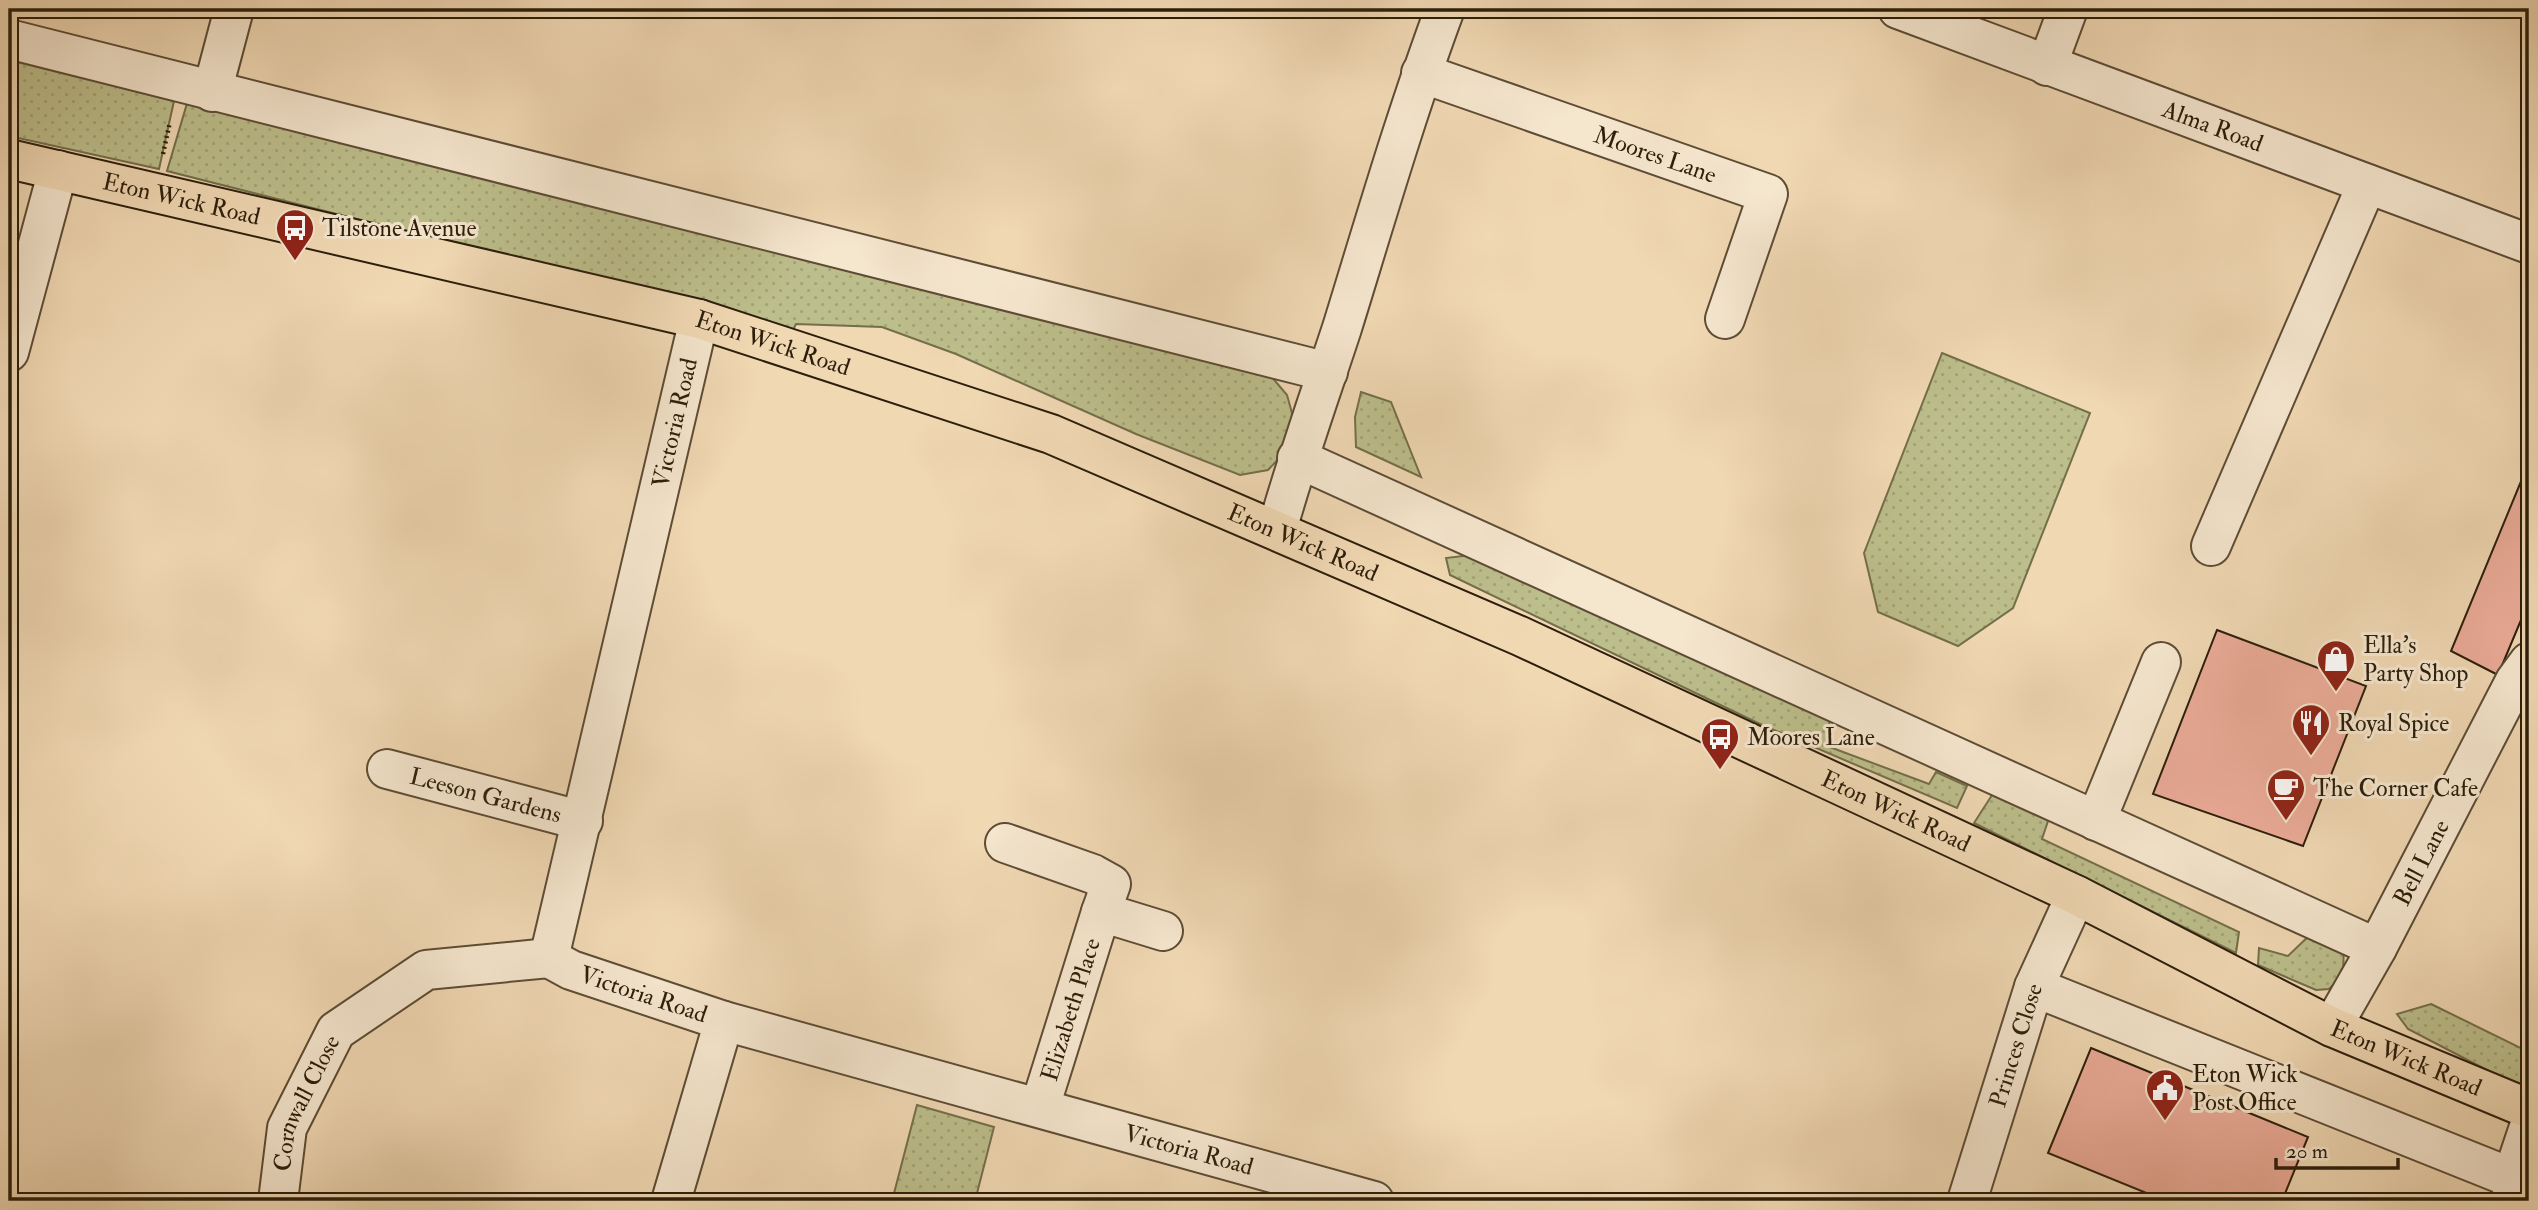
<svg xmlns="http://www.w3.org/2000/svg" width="2538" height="1210" font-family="'IM FELL Double Pica',serif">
	<defs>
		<pattern id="grass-dots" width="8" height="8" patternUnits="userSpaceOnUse" patternTransform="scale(1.75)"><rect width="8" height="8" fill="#bcbe8b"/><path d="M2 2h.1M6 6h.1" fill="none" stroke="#a2a377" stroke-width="1.8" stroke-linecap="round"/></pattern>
	</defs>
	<rect width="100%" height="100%" fill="#f0d8b3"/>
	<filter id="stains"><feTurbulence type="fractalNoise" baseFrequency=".00286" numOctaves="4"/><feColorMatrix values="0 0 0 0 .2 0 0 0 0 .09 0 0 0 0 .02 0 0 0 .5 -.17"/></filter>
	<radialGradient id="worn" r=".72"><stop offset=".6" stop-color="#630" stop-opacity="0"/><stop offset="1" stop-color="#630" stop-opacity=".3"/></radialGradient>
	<path fill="url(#grass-dots)" stroke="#746e4b" stroke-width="2" d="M9,60l165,41 -15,68 -150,-33z
		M188,100l1077,269 22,26 8,29 -5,23 -22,23 -28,5 -104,-41 -180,-80 -74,-27 -86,-3 -3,6 -626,-159z
		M1942,353l148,60 -77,195 -55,38 -80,-34 -14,-59z
		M1361,392l30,10 30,75 -65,-30 -1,-30z
		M1471,555l359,163 -3,28 102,38 7,-12 31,14 -10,22 -197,-84 -310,-149 -4,-17z
		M1994,792l55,26 -7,21 197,93 -3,21 -262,-130z
		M2314,931l30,13 -1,32 -14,13 -13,1 -58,-25 1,-17 29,8z
		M2431,1004l98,48v40l-121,-63 -11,-15z
		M917,1105l77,22 -19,74h-83z"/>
	<path fill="#ebab98" stroke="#2c1e0b" stroke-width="2" d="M2529,462v139l-31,74 -47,-24z
		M2217,630l149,56 -63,160 -150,-52z
		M2091,1048l217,89 -26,64h-116l-118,-48z"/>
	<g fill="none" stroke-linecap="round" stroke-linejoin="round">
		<defs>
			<g id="minor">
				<path id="s1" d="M1898,9l631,235"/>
				<path d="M9,39l1319,333"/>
				<path d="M2047,66l21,-57"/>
				<path id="s2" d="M1421,73l347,121 -43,125"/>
				<path d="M212,92l22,-83"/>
				<path id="s3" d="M699,319l-150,639 22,12 153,51 650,180"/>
				<path d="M9,352l49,-182"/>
				<path d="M1297,458l1080,490"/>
				<path d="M1277,530c19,-68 43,-135 65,-202 33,-107 64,-214 103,-319"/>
				<path d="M2211,546l156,-362"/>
				<path id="s4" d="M387,769l196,52"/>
				<path d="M2096,821l65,-159"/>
				<path d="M1005,843l88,31 18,10 -10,28"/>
				<path d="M2034,987l478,191"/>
				<path id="s5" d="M2332,1027l45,-79 138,-267 14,-19"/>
				<path id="s6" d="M1040,1107l61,-195 62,19"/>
				<path id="s7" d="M278,1201l9,-73 49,-97 90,-61 123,-12"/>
				<path d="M671,1201l53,-180"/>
				<path id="s8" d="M1967,1201l67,-214 42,-92"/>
				<path d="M2512,1201v-23l17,-51"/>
			</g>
			<g id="major">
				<path id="s9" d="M9,159l690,160 352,115 469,202 556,259 256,132 197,82"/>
			</g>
		</defs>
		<use href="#minor" stroke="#5d4c35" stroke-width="42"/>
		<use href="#major" stroke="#2c1e0b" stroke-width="42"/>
		<path stroke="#2c1e0b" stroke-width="4.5" stroke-dasharray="2 3.5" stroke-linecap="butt" d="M163,154l7,-32"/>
		<use href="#minor" stroke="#f5e6ce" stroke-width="38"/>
		<use href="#major" stroke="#f0d8b3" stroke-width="38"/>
	</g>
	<defs>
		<symbol id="bus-pin" viewBox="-11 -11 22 30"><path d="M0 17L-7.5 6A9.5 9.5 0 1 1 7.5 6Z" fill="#8f2418" stroke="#f5e6ce"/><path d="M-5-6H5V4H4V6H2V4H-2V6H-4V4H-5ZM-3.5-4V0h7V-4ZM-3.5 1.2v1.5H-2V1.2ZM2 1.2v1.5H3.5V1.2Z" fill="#fff"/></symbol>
		<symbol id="shop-pin" viewBox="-11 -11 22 30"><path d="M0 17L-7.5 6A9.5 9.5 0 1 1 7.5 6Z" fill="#8f2418" stroke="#f5e6ce"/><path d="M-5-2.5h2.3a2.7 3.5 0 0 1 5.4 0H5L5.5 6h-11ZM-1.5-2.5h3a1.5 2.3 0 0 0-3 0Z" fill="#fff"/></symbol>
		<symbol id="restaurant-pin" viewBox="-11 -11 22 30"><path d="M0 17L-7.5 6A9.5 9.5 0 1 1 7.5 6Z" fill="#8f2418" stroke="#f5e6ce"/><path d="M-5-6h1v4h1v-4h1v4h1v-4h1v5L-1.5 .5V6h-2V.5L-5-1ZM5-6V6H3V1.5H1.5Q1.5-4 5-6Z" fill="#fff"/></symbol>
		<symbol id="cafe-pin" viewBox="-11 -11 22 30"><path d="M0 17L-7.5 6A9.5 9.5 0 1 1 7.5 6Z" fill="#8f2418" stroke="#f5e6ce"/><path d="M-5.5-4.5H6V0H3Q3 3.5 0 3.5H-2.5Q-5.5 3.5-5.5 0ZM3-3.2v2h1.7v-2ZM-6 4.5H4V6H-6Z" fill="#fff"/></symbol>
		<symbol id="civic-pin" viewBox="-11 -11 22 30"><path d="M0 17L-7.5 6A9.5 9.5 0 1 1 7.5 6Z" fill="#8f2418" stroke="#f5e6ce"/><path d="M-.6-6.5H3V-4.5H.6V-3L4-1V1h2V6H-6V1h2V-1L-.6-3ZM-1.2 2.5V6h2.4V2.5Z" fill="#fff"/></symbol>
	</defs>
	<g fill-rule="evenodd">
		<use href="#bus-pin" x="273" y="206" width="44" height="60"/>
		<use href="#shop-pin" x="2314" y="637" width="44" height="60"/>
		<use href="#restaurant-pin" x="2289" y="701" width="44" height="60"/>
		<use href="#bus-pin" x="1698" y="715" width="44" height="60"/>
		<use href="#cafe-pin" x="2264" y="766" width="44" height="60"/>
		<use href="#civic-pin" x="2143" y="1066" width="44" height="60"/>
	</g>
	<g text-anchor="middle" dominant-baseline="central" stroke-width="6" stroke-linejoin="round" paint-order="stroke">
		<g font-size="24" fill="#2c1e0b" stroke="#f5e6ce">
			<text stroke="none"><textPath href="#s1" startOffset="336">Alma Road</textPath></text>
			<text stroke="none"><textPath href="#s2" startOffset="248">Moores Lane</textPath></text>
			<text stroke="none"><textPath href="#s9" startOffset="177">Eton Wick Road</textPath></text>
			<text stroke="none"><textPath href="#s9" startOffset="786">Eton Wick Road</textPath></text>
			<text transform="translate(675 423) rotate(-77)">Victoria Road</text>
			<text stroke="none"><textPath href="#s9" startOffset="1353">Eton Wick Road</textPath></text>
			<text stroke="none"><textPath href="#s4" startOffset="102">Leeson Gardens</textPath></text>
			<text stroke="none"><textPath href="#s9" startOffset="2004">Eton Wick Road</textPath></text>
			<text stroke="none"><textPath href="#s5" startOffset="187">Bell Lane</textPath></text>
			<text stroke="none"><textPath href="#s3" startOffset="758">Victoria Road</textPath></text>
			<text stroke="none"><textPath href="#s6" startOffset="102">Elizabeth Place</textPath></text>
			<text stroke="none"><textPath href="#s8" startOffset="163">Princes Close</textPath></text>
			<text stroke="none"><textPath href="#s9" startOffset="2571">Eton Wick Road</textPath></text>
			<text stroke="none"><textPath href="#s7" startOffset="103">Cornwall Close</textPath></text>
			<text stroke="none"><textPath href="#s3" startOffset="1325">Victoria Road</textPath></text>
		</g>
		<g font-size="24" fill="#2c1e0b" stroke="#f5e6ce" text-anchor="start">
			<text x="322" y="228">Tilstone Avenue</text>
			<text x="2363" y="645">Ella's<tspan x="2363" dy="28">Party Shop</tspan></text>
			<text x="2338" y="723">Royal Spice</text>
			<text x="1747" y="737">Moores Lane</text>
			<text x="2313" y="788">The Corner Cafe</text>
			<text x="2192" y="1074">Eton Wick<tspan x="2192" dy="28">Post Office</tspan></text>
		</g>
	</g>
	<rect width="2538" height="1210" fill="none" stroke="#f0d8b3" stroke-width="35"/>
	<rect x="10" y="10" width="2517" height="1189" fill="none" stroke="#2c1e0b" stroke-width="3.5"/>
	<rect x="18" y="18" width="2503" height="1175" fill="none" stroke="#2c1e0b" stroke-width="2"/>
	<path d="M2276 1158v10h122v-10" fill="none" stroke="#2c1e0b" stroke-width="3.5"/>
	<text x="2286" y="1158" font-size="21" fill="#2c1e0b" stroke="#f5e6ce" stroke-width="5" paint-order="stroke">20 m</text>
	<rect width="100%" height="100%" filter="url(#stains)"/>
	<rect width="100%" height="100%" fill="url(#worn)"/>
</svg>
